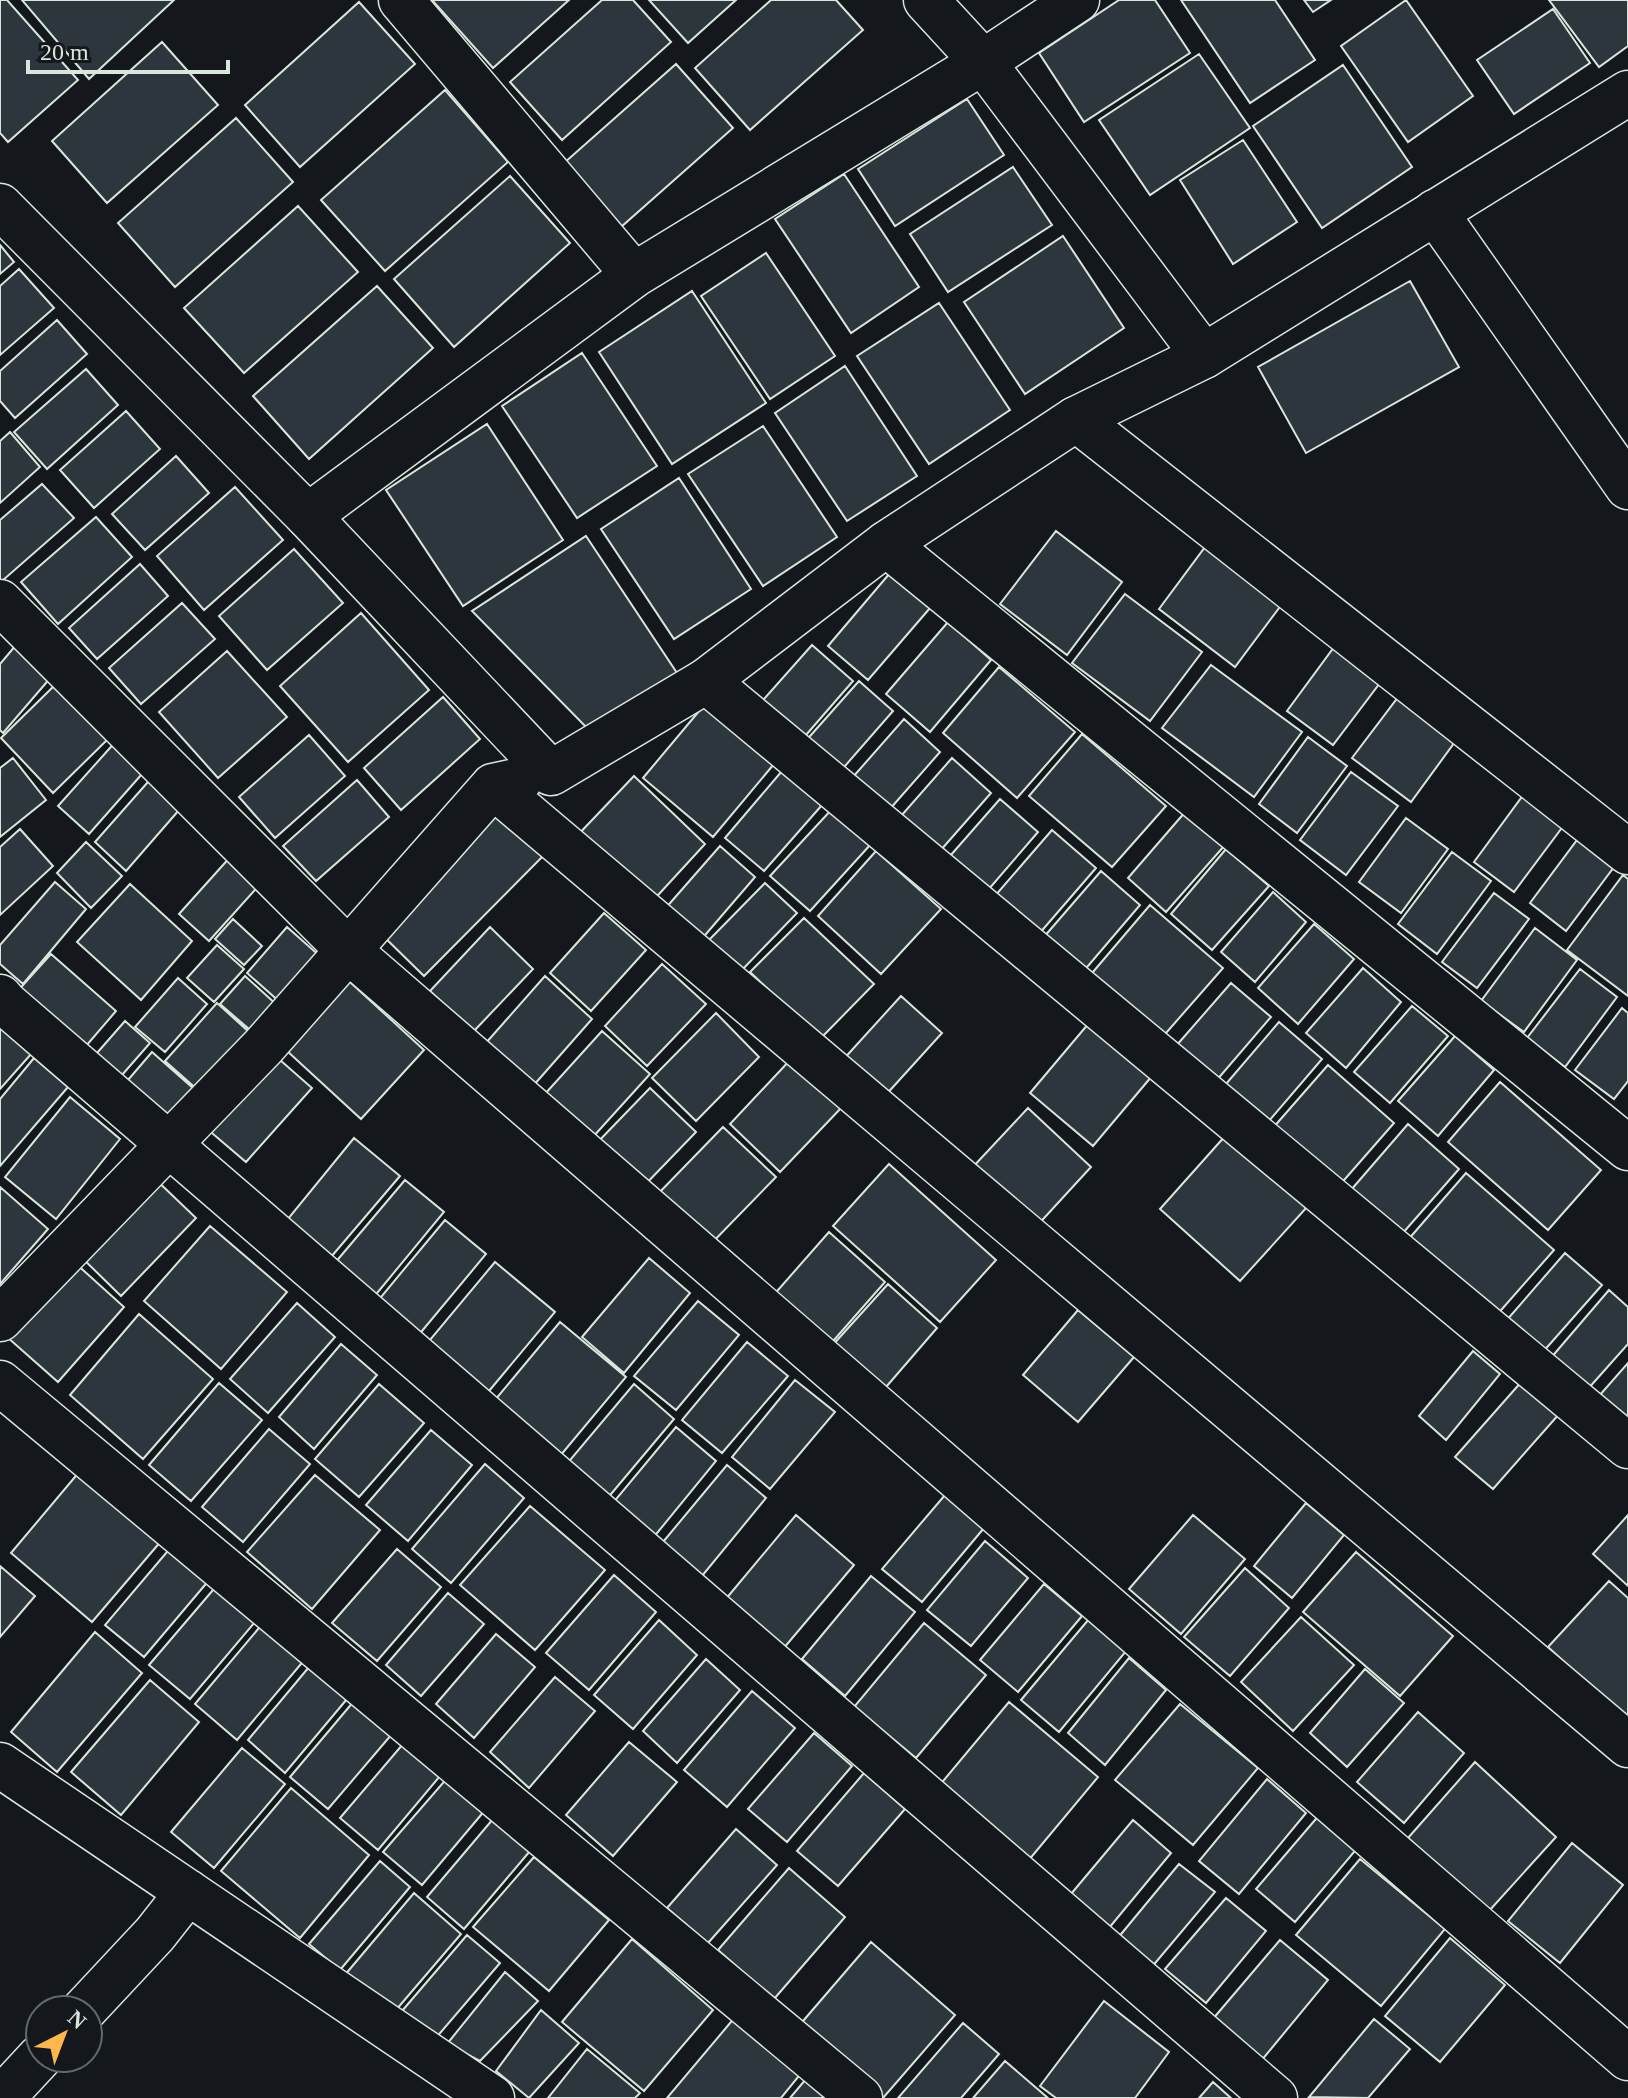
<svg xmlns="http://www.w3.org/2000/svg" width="1628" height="2098" font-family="Georgia,serif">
	<rect width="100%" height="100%" fill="#14181c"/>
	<path fill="#2c363c" stroke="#d8e6dc" stroke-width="2" d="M0,0h7l71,80 -70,62 -8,-9z
		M22,0h152l-85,79z
		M432,0h137l-76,68z
		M602,0h31l38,42 -109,98 -52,-58z
		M649,0h87l-48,43z
		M771,0h65l27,30 -113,100 -55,-62z
		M1119,0h36l35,53 -106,69 -45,-69z
		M1181,0h94l40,60 -65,43z
		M1304,0h27l-18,12z
		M1406,0l67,96 -65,46 -67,-96z
		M1549,0h79v46l-29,21z
		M359,2l56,62 -115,103 -55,-62z
		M1553,9l37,54 -76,51 -37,-54z
		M162,42l56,63 -111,98 -55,-62z
		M1199,54l51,74 -100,67 -51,-75z
		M676,64l57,64 -112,99 -57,-64z
		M1343,65l69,102 -90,61 -69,-102z
		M445,90l63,72 -123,109 -64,-71z
		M967,99l37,56 -109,71 -37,-57z
		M236,118l57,64 -118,105 -57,-64z
		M1243,140l54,82 -64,42 -53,-84z
		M1013,167l39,58 -104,67 -38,-58z
		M844,174l75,113 -68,46 -76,-114z
		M510,176l60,67 -116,104 -60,-68z
		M298,206l60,66 -114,101 -60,-65z
		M1063,236l61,92 -99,66 -61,-92z
		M0,245l14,17 -14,12z
		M766,253l69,103 -65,43 -69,-103z
		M19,269l35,39 -54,47v-69z
		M1410,281l49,86 -153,86 -48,-86z
		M377,286l56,62 -124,111 -56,-63z
		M692,291l74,112 -94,61 -73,-112z
		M939,303l71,107 -81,54 -72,-108z
		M57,320l30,34 -72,64 -15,-17v-30z
		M582,353l75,113 -80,52 -75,-112z
		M845,366l72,110 -70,45 -72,-108z
		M86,369l32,36 -71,64 -33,-37z
		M126,411l34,38 -66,59 -34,-38z
		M487,424l76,116 -100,66 -77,-116z
		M763,426l74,111 -74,49 -75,-112z
		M10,432l30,35 -40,36v-62z
		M176,456l33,37 -64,57 -33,-36z
		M679,478l72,111 -77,50 -73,-110z
		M42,484l32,34 -72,63 -2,-2v-59z
		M235,487l48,53 -79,70 -47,-54z
		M96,517l36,40 -74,67 -37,-42z
		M1056,531l66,51 -55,73 -67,-51z
		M586,536l91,137 -88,57 -117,-119z
		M1211,539l77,57 -53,71 -76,-58z
		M294,549l49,54 -76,67 -48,-54z
		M140,564l28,32 -71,63 -28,-31z
		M890,573l40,35 -62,72 -40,-34z
		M1125,594l77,58 -52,69 -78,-58z
		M182,603l33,36 -74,65 -32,-36z
		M361,613l68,77 -81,72 -68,-76z
		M948,622l43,38 -61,72 -44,-38z
		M1340,639l46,36 -53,70 -46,-34z
		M16,645l36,31 -49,57 -3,-3v-66z
		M812,645l41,36 -54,62 -42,-36z
		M227,651l60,66 -69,61 -59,-66z
		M1211,665l91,67 -48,65 -92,-69z
		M999,667l76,65 -58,66 -74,-65z
		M859,681l34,30 -55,63 -35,-30z
		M55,685l52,55 -54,53 -52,-55z
		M1402,692l58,43 -49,67 -59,-44z
		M443,697l37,42 -79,71 -37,-42z
		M705,704l69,60 -61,73 -70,-59z
		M904,719l36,33 -58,66 -37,-32z
		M1082,734l84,72 -54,61 -83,-71z
		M309,735l36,41 -70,62 -36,-41z
		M1308,737l39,29 -50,67 -38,-29z
		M118,739l31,27 -60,68 -31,-28z
		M13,758l33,42 -46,37v-69z
		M952,758l39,35 -58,66 -39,-35z
		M782,771l40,34 -58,66 -39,-33z
		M1351,772l47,34 -52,69 -46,-35z
		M155,774l31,28 -60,69 -31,-29z
		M634,776l71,68 -57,62 -74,-67z
		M357,780l32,37 -73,64 -33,-35z
		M1524,794l40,31 -50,67 -40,-30z
		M1000,799l38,33 -56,65 -39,-33z
		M502,804l47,46 -125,126 -47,-46z
		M833,808l38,36 -61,67 -40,-35z
		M1186,811l39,34 -59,67 -38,-34z
		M1406,818l42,31 -47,64 -42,-31z
		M20,829l33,37 -53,49v-68z
		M1052,830l44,38 -64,74 -44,-38z
		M1583,832l37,27 -54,72 -36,-28z
		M86,842l36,34 -31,32 -34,-35z
		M720,846l35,31 -55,64 -36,-31z
		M1226,849l43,37 -57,64 -41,-36z
		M876,851l65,58 -60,65 -63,-58z
		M1452,852l39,29 -54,73 -39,-30z
		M232,855l30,27 -53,59 -30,-27z
		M1101,871l39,34 -58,68 -39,-35z
		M1623,875l5,4v117l-61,-46z
		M55,882l31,27 -63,75 -23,-20v-19z
		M765,883l32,30 -56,58 -32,-31z
		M130,884l62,57 -51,59 -64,-58z
		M1273,892l33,30 -51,60 -34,-30z
		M1494,893l35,26 -52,69 -35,-26z
		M1150,905l73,63 -64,73 -72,-62z
		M604,913l42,37 -55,61 -41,-38z
		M804,918l70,66 -54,55 -70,-67z
		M233,919l29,27 -18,19 -29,-26z
		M1314,924l40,35 -56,65 -40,-36z
		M287,927l35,31 -40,46 -35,-31z
		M490,927l43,42 -60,63 -43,-41z
		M1535,928l42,32 -53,72 -43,-31z
		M217,945l27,24 -30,33 -27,-24z
		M51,954l65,57 -36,42 -66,-58z
		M662,964l44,40 -59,62 -42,-40z
		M1363,968l38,34 -55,66 -40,-35z
		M1580,969l37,28 -52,70 -38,-29z
		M338,971l86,79 -63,69 -87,-80z
		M245,976l43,39 -24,27 -44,-38z
		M545,976l47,43 -59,67 -48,-42z
		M178,978l29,26 -42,48 -30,-25z
		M1231,983l40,34 -55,64 -40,-35z
		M901,996l41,37 -59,65 -42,-36z
		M217,1003l42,38 -51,58 -43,-38z
		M1412,1006l36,30 -58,67 -36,-31z
		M1622,1008l6,5v68l-14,18 -39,-29z
		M716,1013l43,44 -63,64 -44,-43z
		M125,1021l25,22 -35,40 -25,-22z
		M1279,1022l43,37 -59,69 -43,-37z
		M1089,1023l63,53 -59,70 -63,-53z
		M0,1025l32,28 -32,36z
		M602,1031l48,43 -58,64 -48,-43z
		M1455,1036l39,34 -56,66 -40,-35z
		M152,1052l50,44 -30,34 -50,-43z
		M272,1053l40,35 -66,74 -40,-34z
		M34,1058l34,29 -68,79v-67z
		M792,1058l51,48 -63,66 -50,-48z
		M1328,1065l66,58 -56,64 -66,-58z
		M1500,1082l101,88 -53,60 -100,-88z
		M650,1088l46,44 -58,60 -46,-44z
		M70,1097l50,42 -64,80 -51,-42z
		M1028,1108l63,59 -57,62 -63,-60z
		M1408,1124l51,45 -57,65 -51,-44z
		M723,1127l53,50 -72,74 -52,-51z
		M1226,1135l81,72 -67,74 -80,-72z
		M354,1138l46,38 -69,81 -44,-37z
		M889,1164l107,96 -56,62 -107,-96z
		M149,1173l47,45 -75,78 -46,-45z
		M1466,1173l88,77 -59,67 -88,-76z
		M405,1180l39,32 -71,86 -39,-34z
		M0,1187l48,42 -48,55z
		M445,1220l41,34 -69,83 -41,-34z
		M210,1226l77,66 -66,77 -77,-68z
		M829,1232l56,50 -58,66 -56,-50z
		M1565,1253l37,32 -60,68 -36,-32z
		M649,1258l41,35 -66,80 -42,-36z
		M73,1261l51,46 -66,75 -51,-45z
		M495,1262l60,50 -71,85 -60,-50z
		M888,1284l49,44 -57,66 -50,-46z
		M1609,1290l19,17v37l-41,46 -37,-31z
		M698,1301l41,34 -63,75 -42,-34z
		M297,1303l38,34 -67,76 -38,-34z
		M1078,1310l56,47 -56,65 -55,-47z
		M139,1314l74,65 -70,80 -73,-64z
		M560,1322l66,55 -71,85 -65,-56z
		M747,1342l41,34 -66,77 -40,-33z
		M341,1344l36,31 -63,74 -35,-32z
		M1473,1351l27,23 -54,66 -27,-24z
		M1628,1363v59l-29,-26z
		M795,1380l40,32 -65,77 -38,-32z
		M1523,1380l37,33 -67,76 -38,-32z
		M219,1383l43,37 -71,81 -42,-36z
		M379,1384l45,39 -65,74 -44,-38z
		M634,1384l40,35 -68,81 -41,-34z
		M676,1427l40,34 -63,77 -41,-34z
		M269,1429l41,35 -67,78 -41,-35z
		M431,1430l41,35 -64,76 -42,-36z
		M485,1464l39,34 -73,85 -39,-34z
		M727,1465l39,33 -64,78 -39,-34z
		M80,1471l82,69 -70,82 -81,-69z
		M315,1475l65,55 -68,79 -65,-57z
		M945,1495l39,33 -62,74 -40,-33z
		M1306,1503l38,32 -52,63 -38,-32z
		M530,1506l75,64 -70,80 -75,-65z
		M796,1515l58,50 -71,84 -58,-49z
		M1193,1515l52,44 -64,75 -52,-45z
		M1628,1515v71l-35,-32z
		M985,1541l43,37 -57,68 -44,-36z
		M172,1546l38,33 -66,78 -39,-32z
		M397,1549l44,38 -64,74 -45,-38z
		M1356,1552l97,84 -53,60 -97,-84z
		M0,1566l35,30 -35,41z
		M1245,1568l44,40 -59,68 -46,-39z
		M614,1575l42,37 -67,78 -43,-37z
		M871,1576l44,36 -70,84 -43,-37z
		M1609,1581l19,17v117l-3,3 -77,-71z
		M219,1583l41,33 -70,83 -41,-34z
		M1044,1584l38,32 -64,76 -38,-32z
		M448,1593l36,31 -63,72 -35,-31z
		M1301,1617l53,48 -61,66 -52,-49z
		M1089,1619l38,31 -68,82 -38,-32z
		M659,1620l38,35 -64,74 -39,-34z
		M264,1622l42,36 -69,82 -42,-36z
		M924,1623l62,52 -70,83 -62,-51z
		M95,1632l47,41 -85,99 -46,-40z
		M496,1634l39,33 -61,71 -38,-34z
		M1129,1658l37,32 -61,75 -37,-32z
		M706,1659l34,31 -63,73 -34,-32z
		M309,1667l38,32 -62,74 -37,-33z
		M1365,1669l39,34 -57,64 -37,-34z
		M555,1677l40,34 -66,77 -39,-36z
		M150,1680l49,42 -78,93 -50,-43z
		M752,1691l43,37 -68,79 -43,-37z
		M354,1701l38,33 -64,75 -38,-32z
		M1009,1702l89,75 -70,84 -89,-75z
		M1180,1704l78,64 -65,77 -78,-65z
		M1418,1712l46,41 -60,70 -47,-41z
		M814,1733l38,33 -65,76 -39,-33z
		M629,1742l48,40 -64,74 -47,-41z
		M403,1744l37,32 -62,74 -38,-32z
		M242,1748l43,36 -71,84 -43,-36z
		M1475,1762l81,75 -67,74 -81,-73z
		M864,1773l41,36 -67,77 -41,-35z
		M449,1776l37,33 -64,76 -39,-33z
		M1267,1779l39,34 -67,81 -40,-33z
		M291,1788l78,67 -69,83 -79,-67z
		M1321,1813l39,32 -65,77 -39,-33z
		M493,1819l37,32 -66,78 -37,-32z
		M1133,1820l38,33 -62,75 -38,-34z
		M736,1829l41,36 -69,78 -41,-35z
		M1572,1843l51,42 -63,78 -52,-42z
		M534,1857l75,63 -60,71 -76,-64z
		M1360,1859l85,70 -64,77 -85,-71z
		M380,1861l30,26 -70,83 -31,-26z
		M1179,1864l36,28 -64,76 -34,-29z
		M789,1868l56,49 -71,82 -56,-49z
		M414,1893l47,41 -71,83 -46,-41z
		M1226,1898l40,33 -60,72 -41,-34z
		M467,1935l33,28 -71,83 -33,-28z
		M1450,1938l55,47 -65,77 -55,-46z
		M632,1939l81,71 -69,81 -82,-69z
		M1280,1940l48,40 -67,81 -49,-41z
		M871,1942l84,73 -72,83h-4l-82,-70z
		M505,1972l33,29 -58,60 -33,-17z
		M1104,2001l65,51 -34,46h-79l-16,-12z
		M541,2010l38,33 -50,55 -33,-27z
		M736,2016l67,55 -22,27h-114z
		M1374,2019l36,30 -42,49 -59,-1z
		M963,2023l36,31 -38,44h-63z
		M587,2049l53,44 -5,5h-87z
		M1005,2061l43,37h-75z
		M806,2079l23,19h-39z
		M1213,2082l18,16h-32z"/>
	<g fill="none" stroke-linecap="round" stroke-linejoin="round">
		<defs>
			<path id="minor" d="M401,0l233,275
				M926,0l57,62 221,294
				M1435,212l193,275
				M1076,419l552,433
				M308,516l326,-241 349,-213 94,-62
				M886,544l742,604
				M0,602l349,349 1279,1107
				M706,681l922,765
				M493,786l1135,959
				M0,997l6,7 1269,1094
				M0,1319l263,-272 230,-261 27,-6
				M0,1383l860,715
				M0,1765l492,333
				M84,2010l71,-76 33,-42
				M2,2098l38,-41"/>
			<path id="tertiary" d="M0,206l308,310 243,257 155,-92 180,-137 190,-125 128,-63 424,-263"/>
		</defs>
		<use href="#minor" stroke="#d8e6dc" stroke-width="47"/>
		<use href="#tertiary" stroke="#d8e6dc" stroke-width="47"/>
		<use href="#minor" stroke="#14181c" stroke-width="44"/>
		<use href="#tertiary" stroke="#14181c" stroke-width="44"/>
	</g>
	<g transform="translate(64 2034) rotate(42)"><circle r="38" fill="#14181c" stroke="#626a69" stroke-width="2"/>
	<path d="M0-6L14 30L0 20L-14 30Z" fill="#ffb74d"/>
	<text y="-12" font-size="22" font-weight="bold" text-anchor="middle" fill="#d8e6dc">N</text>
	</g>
	<path d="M28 60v12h200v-12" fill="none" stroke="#d8e6dc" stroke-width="4"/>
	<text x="40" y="60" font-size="24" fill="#d8e6dc" stroke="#14181c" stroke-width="6" paint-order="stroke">20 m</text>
</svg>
